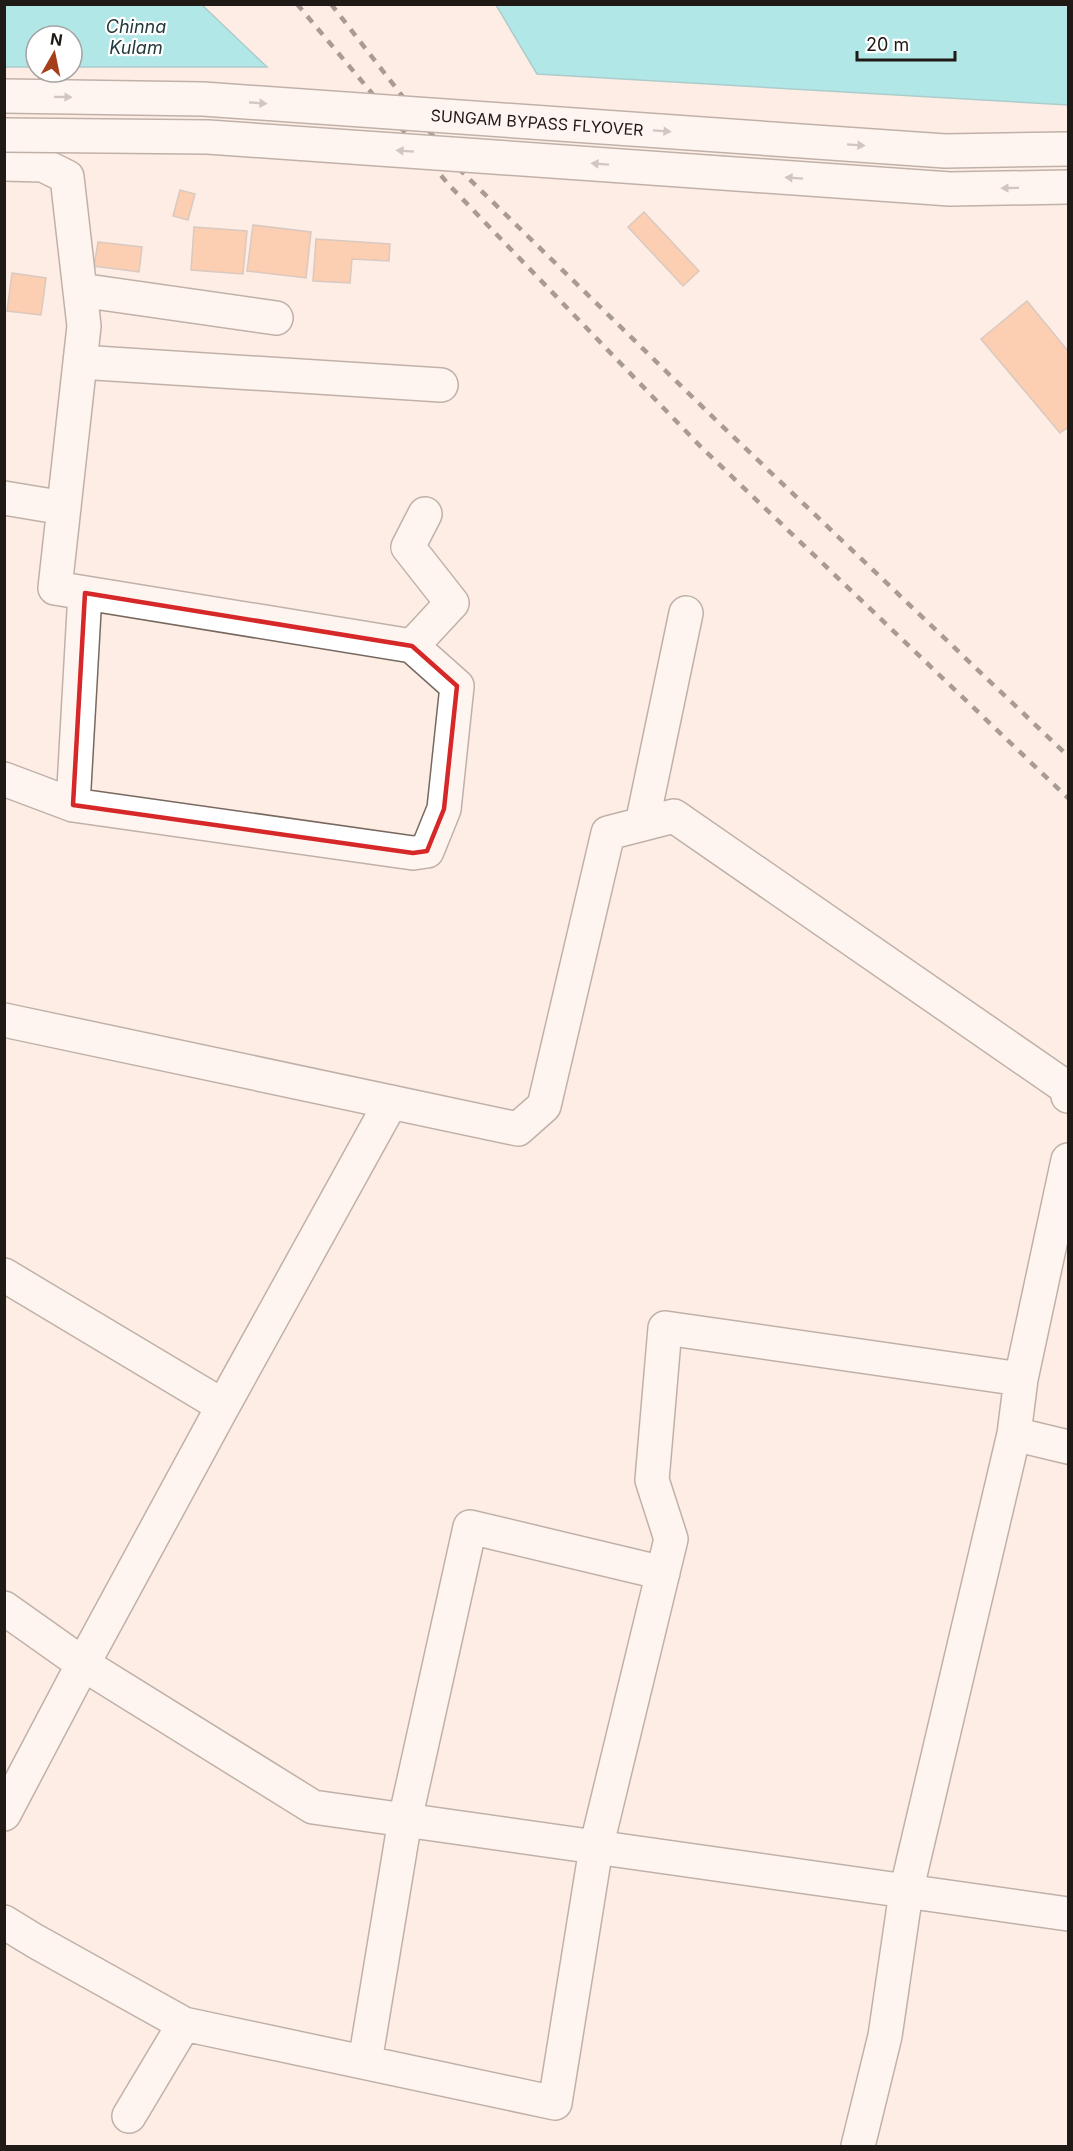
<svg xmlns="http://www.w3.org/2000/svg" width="1073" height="2151" font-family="Inter,sans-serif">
	<rect width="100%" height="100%" fill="#feede4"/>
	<path fill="#58e0ee" stroke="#47a5ae" stroke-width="1.5" d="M4,5h198l65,62h-195v-31h-36v31h-31z
		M496,5h572v100l-531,-31z"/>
	<path fill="#faa875" stroke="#ae9e95" stroke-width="1.5" d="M180,190l15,4 -7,26 -15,-4z
		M644,212l55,59 -16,15 -55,-59z
		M253,225l58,7 -5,46 -59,-7z
		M194,227l53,4 -4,43 -52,-4z
		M316,239l74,5 -1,17 -37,-2 -2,24 -37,-2z
		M98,242l44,5 -3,25 -45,-6z
		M12,273l34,5 -5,37 -34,-4z
		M1027,301l41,50v76l-8,6 -79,-94z"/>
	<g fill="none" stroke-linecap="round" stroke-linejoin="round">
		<defs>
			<path id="minor" d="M4,164l39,1 24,12 17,149 -29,262 357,58 45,40 -13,123 -17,42 -14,2 -340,-48 -69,-26
				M80,290l196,28
				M80,362l361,23
				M4,498l60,10
				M412,646l40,-43 -44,-56 17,-33
				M73,805l12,-212
				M642,824l44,-211
				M4,1020l514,109 26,-23 64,-273 66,-17 393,272 1,8
				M4,1275l219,131 168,-304
				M1021,1379l-7,55 54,13
				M223,1406l-140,258 230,143 755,107
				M4,1608l79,56 -79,150
				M4,1922l31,19 149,83 371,79 41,-255 75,-309 -19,-59 13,-152 356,51 47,-219
				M365,2062l40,-242 65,-293 193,46
				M129,2116l55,-92
				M858,2146l27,-110 21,-144 108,-458"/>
		</defs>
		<use href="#minor" stroke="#776960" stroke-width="36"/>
		<use href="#minor" stroke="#fff" stroke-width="33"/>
		<path stroke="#413935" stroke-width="4.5" stroke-dasharray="8 8" stroke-linecap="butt" d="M297,4l152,181 252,262 367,351
			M331,4l127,164 263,257 347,331"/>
		<defs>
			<g id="primary-bridge">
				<path id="s1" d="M4,96l199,3 742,52 123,-2"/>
				<path d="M4,135l204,2 742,52 118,-2"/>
			</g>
		</defs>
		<use href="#primary-bridge" stroke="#776960" stroke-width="36" stroke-linecap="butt"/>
		<use href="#primary-bridge" stroke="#fff" stroke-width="33"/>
	</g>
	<defs><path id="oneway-solid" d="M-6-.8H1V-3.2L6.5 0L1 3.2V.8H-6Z" transform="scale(1.5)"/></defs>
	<g fill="#9b9897">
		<use href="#oneway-solid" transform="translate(63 97) rotate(1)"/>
		<use href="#oneway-solid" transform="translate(258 103) rotate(4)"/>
		<use href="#oneway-solid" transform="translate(662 131) rotate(4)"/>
		<use href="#oneway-solid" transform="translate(856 145) rotate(4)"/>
		<use href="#oneway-solid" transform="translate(405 151) rotate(-176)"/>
		<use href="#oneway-solid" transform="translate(600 164) rotate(-176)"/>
		<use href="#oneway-solid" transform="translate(794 178) rotate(-176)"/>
		<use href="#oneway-solid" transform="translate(1010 188) rotate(179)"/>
	</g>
	<path d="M0 0H1073V2151H0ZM85,593l327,53 45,40 -13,123 -17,42 -14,2 -340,-48z" fill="#feede4" fill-opacity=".55" fill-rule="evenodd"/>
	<path fill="none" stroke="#d62828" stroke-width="4.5" stroke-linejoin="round" d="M85,593l327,53 45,40 -13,123 -17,42 -14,2 -340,-48z"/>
	<g text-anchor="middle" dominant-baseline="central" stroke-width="4.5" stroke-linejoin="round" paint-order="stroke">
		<g font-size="16" fill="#201a17" stroke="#fff">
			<text stroke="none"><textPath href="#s1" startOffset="534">SUNGAM BYPASS FLYOVER</textPath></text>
		</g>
		<g font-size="18" font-style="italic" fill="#233a3d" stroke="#fff">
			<text x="136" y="26">Chinna<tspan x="136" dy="21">Kulam</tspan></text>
		</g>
	</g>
	<rect width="1073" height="2151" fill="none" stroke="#201a17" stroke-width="12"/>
	<g transform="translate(54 54) rotate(9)"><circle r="28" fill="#ffffff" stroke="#a6a3a2" stroke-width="1.5"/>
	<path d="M0-4.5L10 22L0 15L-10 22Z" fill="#a63e1c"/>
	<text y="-9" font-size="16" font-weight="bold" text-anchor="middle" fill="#201a17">N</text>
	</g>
	<path d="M857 51v9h98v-9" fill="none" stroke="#201a17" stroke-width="3"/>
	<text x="866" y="51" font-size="18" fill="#201a17" stroke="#ffffff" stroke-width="4.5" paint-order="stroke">20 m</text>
</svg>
